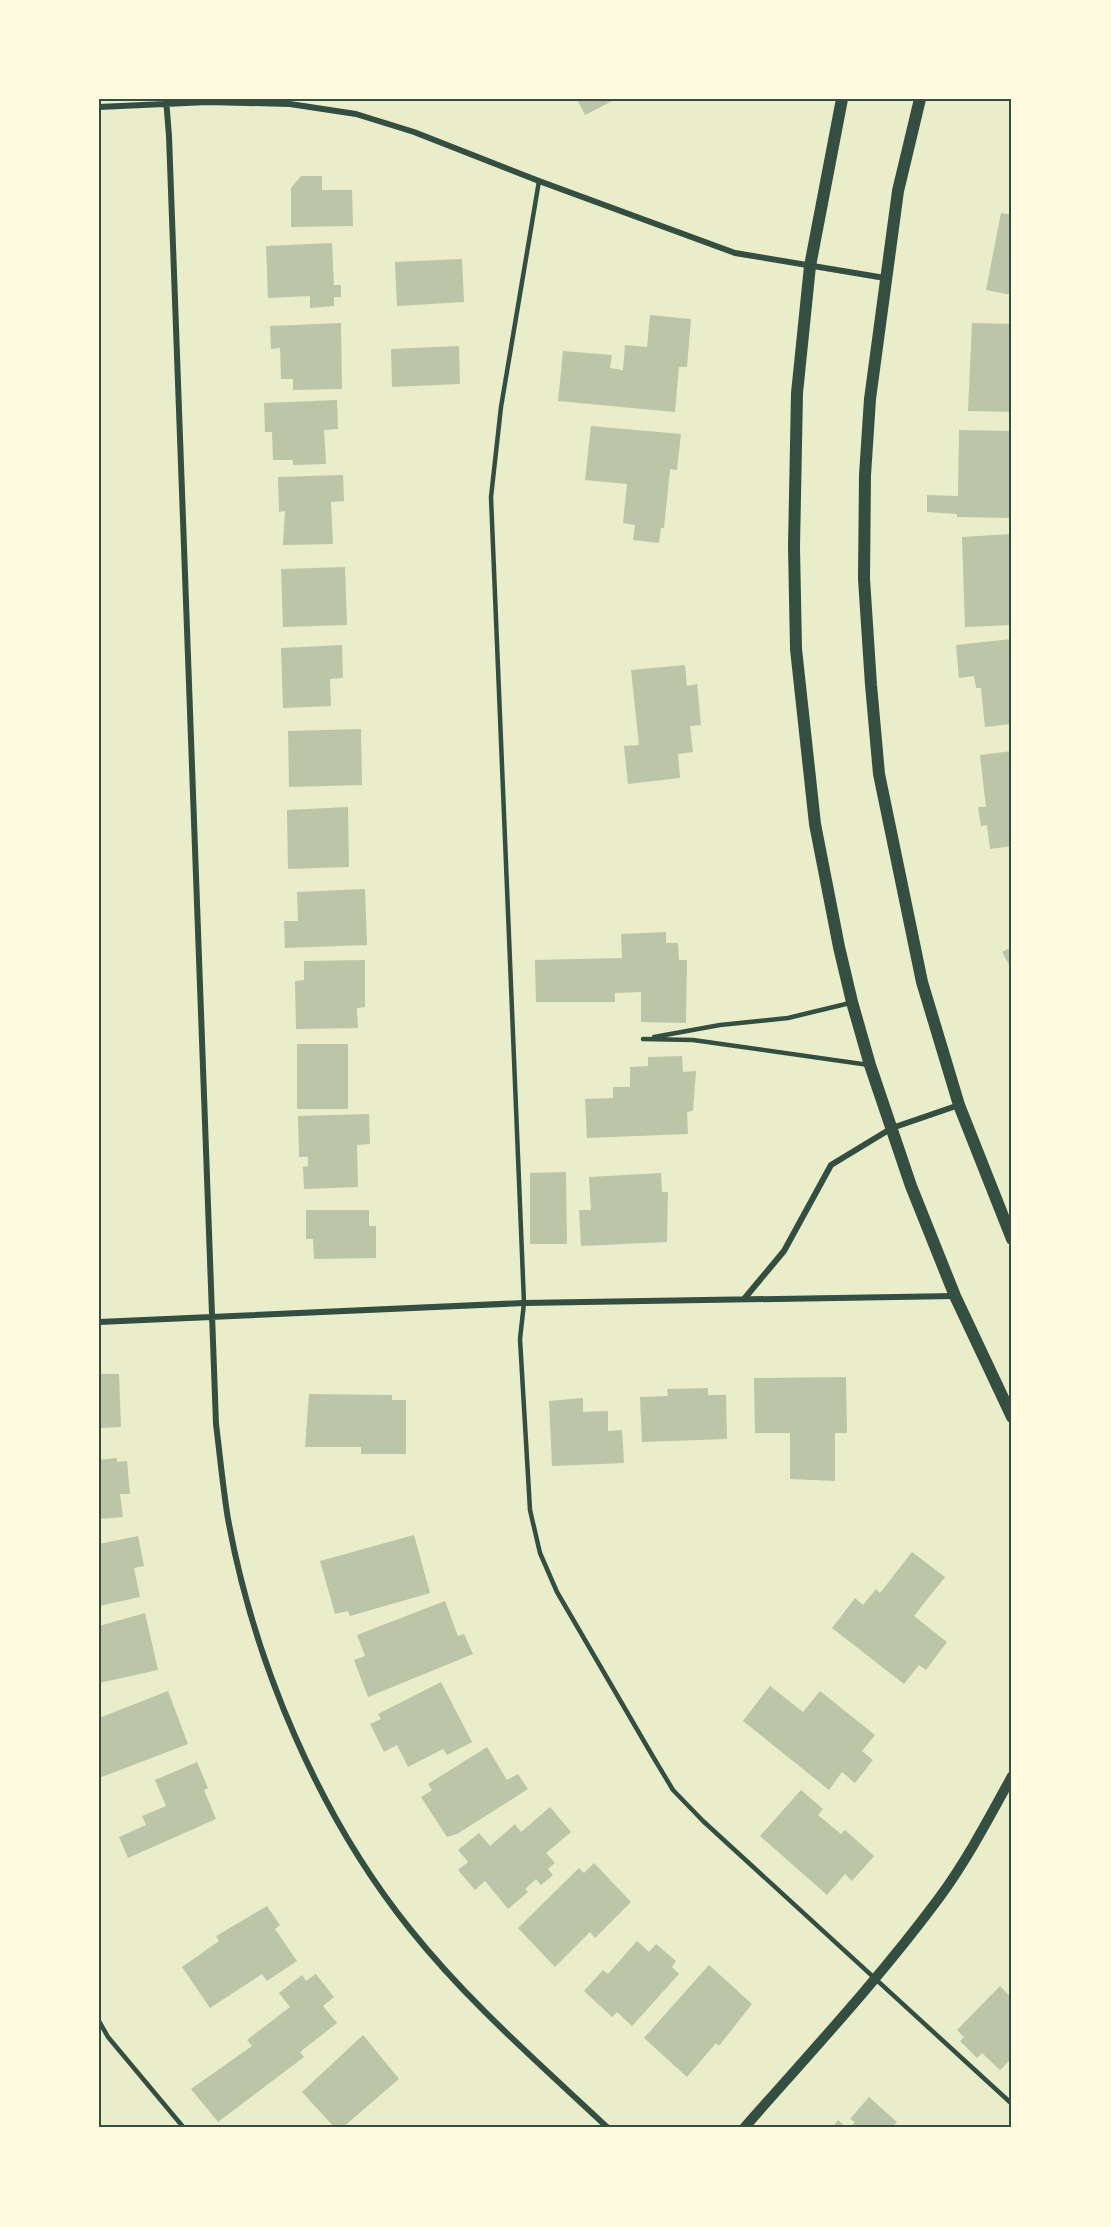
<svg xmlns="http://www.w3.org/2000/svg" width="1111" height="2227" font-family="Signika,sans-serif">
	<rect width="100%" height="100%" fill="#e9edc9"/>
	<path fill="#bcc5a7" d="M577,99h39l-31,16z
		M301,176h21v14h30l1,36 -62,1v-39z
		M1001,213l11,2v80l-26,-5z
		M332,243l2,42h7v12h-7v9l-24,2v-12l-42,2 -2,-52z
		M462,259l2,43 -67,4 -2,-44z
		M650,315l41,4 -4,48h-8l-4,45 -117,-11 5,-50 49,4 -2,13 13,2 2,-25 22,2z
		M341,323l1,66 -49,1v-11h-12l-1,-31 -9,1 -1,-23z
		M972,323l40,1v88l-44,-1z
		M459,346l1,38 -68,3 -1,-38z
		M337,400l1,29 -14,1 2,34 -33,1v-5h-20l-1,-28h-7l-1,-29z
		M591,426l90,8 -4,36 -7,-1 -6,59h-3l-2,15 -26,-3 2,-15 -12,-2 4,-39 -42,-4z
		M959,430l53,1v87l-55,-1v-3l-30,-2v-17l31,1z
		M343,475l1,26 -13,1 2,42 -50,1 2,-34 -6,1 -1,-35z
		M1012,534v91l-47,2 -3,-90z
		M345,567l2,58 -64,2 -2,-58z
		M1012,639v85l-27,3 -4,-39h-5l-2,-12 -15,2 -3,-33z
		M342,645l1,33 -13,1 1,27 -48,2 -2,-60z
		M685,665l2,21 10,-2 4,41 -11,1 3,26 -15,2 2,24 -52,6 -4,-38 15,-1 -8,-75z
		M361,729l1,56 -73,2 -1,-56z
		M1012,751v95l-22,3 -3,-24 -6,1 -3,-19h8l-6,-52z
		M348,807l1,60 -61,2 -1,-59z
		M365,889l2,56 -82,3 -1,-27h14l-1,-29z
		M666,932v11h12l1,17h8l-1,63 -45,-1v-30l-26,1v9h-79l-1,-42 87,-2 -1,-24z
		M1012,947v23l-10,-18z
		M365,960v47l-8,1 1,20 -62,1 -1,-48 9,-1v-19z
		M297,1044h51v65h-51z
		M682,1056l1,16 13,-1 -3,40 -6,1 1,22 -101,4 -2,-39 28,-1v-11h17v-20l18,-1v-9z
		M369,1114l1,30 -13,1 1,42 -54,2 -1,-22 5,-1v-9h-9l-1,-41z
		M566,1172l1,72h-37v-71z
		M661,1173l1,19h6l-1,50 -86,4 -2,-36h12l-2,-33z
		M306,1210h63v16h7v32l-62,1 -1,-20h-7z
		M99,1374h20l2,53 -22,1z
		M846,1377l1,56h-12v48l-45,-2v-46h-35l-1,-55z
		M708,1388v7h18l1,44 -85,3 -2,-45 28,-1 -1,-7z
		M309,1394l83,1v5h14v54h-45v-7h-56z
		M583,1398v14l25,-1v20l14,-1 2,33 -72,3 -3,-65z
		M117,1458v4l10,-1 3,33h-10l3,23 -24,2v-59z
		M414,1535l16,58 -80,23 -2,-5 -13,3 -15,-53z
		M138,1536l6,30 -10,2 6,29 -41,9v-62z
		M912,1552l33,25 -31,39 33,26 -21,28 -7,-5 -15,19 -72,-56 23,-30 8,7 13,-16 4,4z
		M445,1601l13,35 6,-2 9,20 -105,43 -14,-37 11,-4 -8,-21z
		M145,1613l13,57 -59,13v-57z
		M441,1682l31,60 -25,13 -4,-6 -35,18 -11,-22 -13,7 -14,-28 11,-5 -3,-5z
		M770,1686l33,26 17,-21 55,44 -13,16 11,9 -18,23 -13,-11 -13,18 -86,-69z
		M168,1691l20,53 -89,34v-60z
		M487,1747l20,33 11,-6 10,15 -71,45 -10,3 -26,-40 11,-7 -4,-6z
		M197,1762l11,26 -4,2 12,29 -88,39 -9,-21 27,-12 -4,-9 24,-10 -11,-26z
		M801,1790l22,19 -5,6 23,19 4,-4 29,26 -22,25 -7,-7 -18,21 -67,-59z
		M550,1807l21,25 -25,21 9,10 -7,6 5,6 -12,10 -5,-6 -11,10 3,3 -20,17 -23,-28 -10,9 -17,-20 10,-8 -10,-12 21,-17 11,13 25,-22 6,8z
		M594,1863l37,39 -36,36 -5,-6 -35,35 -37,-39 61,-60 5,5z
		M267,1906l13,19 -5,4 22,32 -30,20 -5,-7 -52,34 -28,-41 37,-26 -3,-5z
		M637,1941l12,11 7,-8 20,17 -4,6 7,7 -47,52 -15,-14 -5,5 -28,-26 19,-21 5,4z
		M709,1965l43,39 -33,42 -3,-3 -29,34 -43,-39z
		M316,1974l18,23 -11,9 14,17 -37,29 4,5 -86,65 -27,-33 61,-43 -5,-6 43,-33 -11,-14 23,-18 4,6z
		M1000,1986l12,12v60l-12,12 -18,-17 -5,5 -17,-17 4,-4 -7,-7z
		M363,2035l36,44 -57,49h-7l-33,-36z
		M869,2097l28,25 -5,6h-43l6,-6 -5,-3z
		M838,2120l9,8h-15z"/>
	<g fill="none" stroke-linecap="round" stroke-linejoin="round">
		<path stroke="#344e41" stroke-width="4.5" d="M539,181l-38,226 -10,90 33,806 -4,36 10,171 10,43 17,39 95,163 21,35 30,31 309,283
			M654,1037l66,-12 68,-7 62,-15
			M643,1039l50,1 176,25
			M99,2021l9,16 76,91"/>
		<path stroke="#344e41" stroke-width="6" d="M166,99l3,37 47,1288c4,32 7,64 12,95 26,143 91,297 182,410 59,74 130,135 198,199
			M99,107l109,-5 82,2 66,10 58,18 125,49 196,72 150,25
			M744,1299l40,-48 47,-86 61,-37 67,-23
			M99,1322l425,-19 431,-7"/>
		<path stroke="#344e41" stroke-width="10" d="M744,2128c66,-75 135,-149 195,-230 28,-38 50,-80 73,-122"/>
		<path stroke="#344e41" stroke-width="12" d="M842,99l-32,167 -13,127 -3,154 2,102 19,175 24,123 13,55 18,63 41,121 44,110 57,121
			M920,99l-22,92 -28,208 -5,76 -1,104 7,106 8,89 43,208 37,123 53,134"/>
	</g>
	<rect width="1111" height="2227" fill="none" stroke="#fefae0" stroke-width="201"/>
	<rect x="100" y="100" width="910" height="2026" fill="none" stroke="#344e41" stroke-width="2"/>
</svg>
